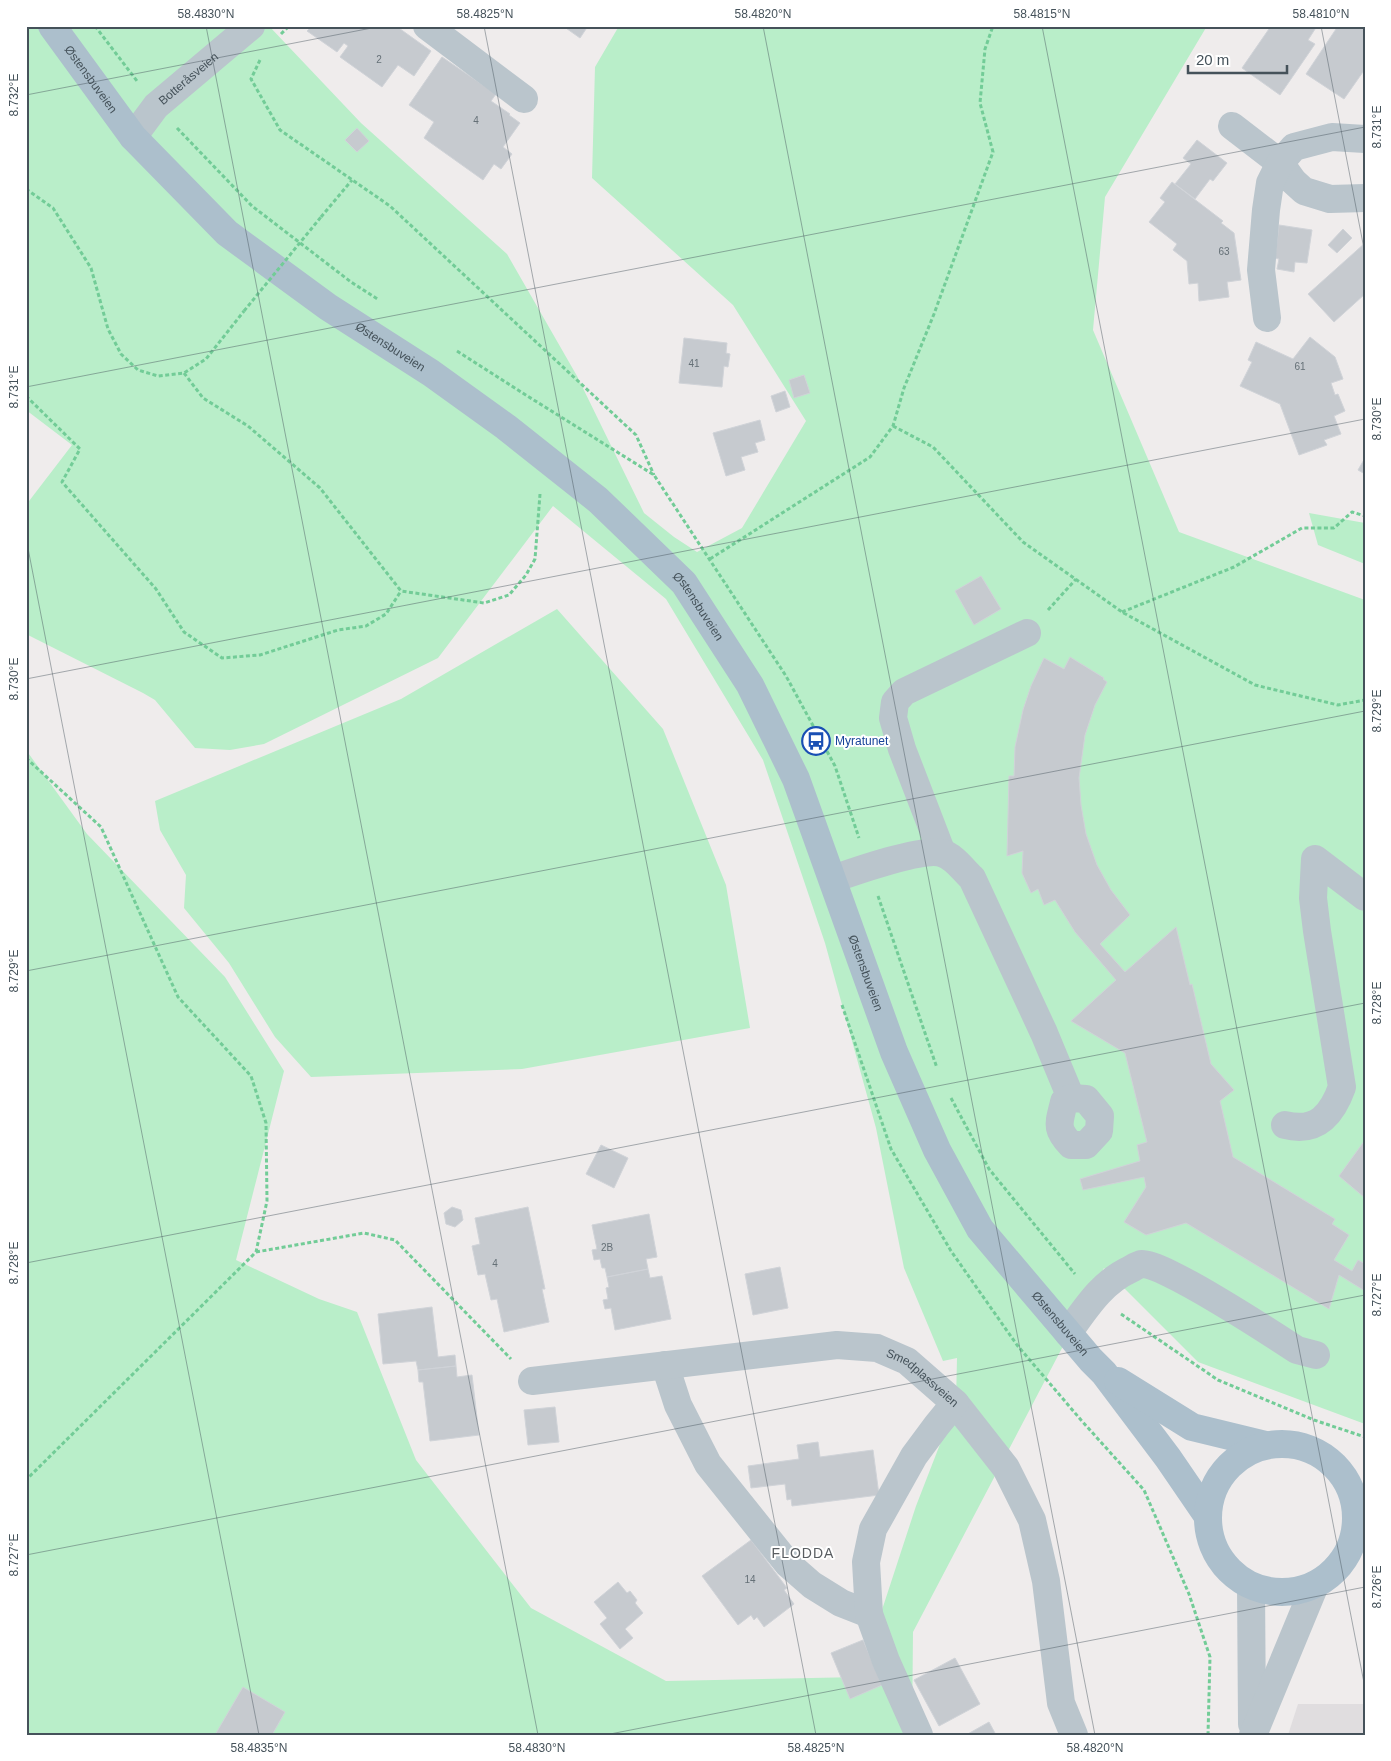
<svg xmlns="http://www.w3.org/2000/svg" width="1391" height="1761" font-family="Helvetica,sans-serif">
	<rect width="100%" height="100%" fill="#efecec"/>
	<path fill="#e0dddf" d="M1298,1704h67v31h-77z"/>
	<path fill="#b9eec9" d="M26,26h243l92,97 146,131 70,122 67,137 30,24 23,15 45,-24 64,-107 -73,-116 -141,-127 3,-111 24,-41h588l-102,171 -12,133 86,202 186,68v824l-167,-62 -94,-94 -191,364 -1,103h-886v-985l61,84 138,143 59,94 -48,189 83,39 38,13 59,148 115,148 135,73 194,-4 56,-171 40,-103 1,-45 -14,3 -39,-93 -28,-140 -51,-185 -62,-183 -97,-161 -113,-93 -115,152 -174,86 -34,6 -35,-2 -40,-48 -12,-7 -117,-59v-129l46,-60 -46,-35z
		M1309,513l56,10v41l-47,-19z
		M557,609l106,120 63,156 24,143 -228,41 -211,8 -36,-40 -46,-74 -45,-55 2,-33 -26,-45 -5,-29 246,-102z"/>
	<path fill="#c6cacf" stroke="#d0d3d8" d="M312,26h84l35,25 -17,25 -16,-11 -16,22 -42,-30 8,-11 -4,-3 -7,9 -30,-21z
		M563,26h25l-8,12z
		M1271,26h46l-9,14 7,4 -35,51 -38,-27z
		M1338,26h27v43l-21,30 -38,-25z
		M442,57l54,37 -5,7 19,13 -1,1 11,8 -17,24 9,7 -11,15 -7,-5 -11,16 -59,-42 10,-16 -25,-17z
		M357,128l12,13 -12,11 -12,-12z
		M1197,140l30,23 -14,18 -3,-2 -15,20 -20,-15 16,-20 -8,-6z
		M1172,182l51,39 -2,2 13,10 7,47 -14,2 2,15 -30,4 -1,-18 -9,1 -2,-23 -14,-11 4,-6 -28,-22 16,-20 -5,-4z
		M1279,225l33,5 -5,33 -12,-1 -1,10 -17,-3 2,-10 -4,-1z
		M1343,229l9,9 -15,15 -9,-8z
		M1365,243v51l-31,28 -26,-28z
		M1310,337l25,20 8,22 -12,4 4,12 3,-1 7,17 -11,5 7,18 -17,6 3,5 -28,10 -19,-51 -40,-18 12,-24 -4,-2 8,-18 37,17z
		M684,338l43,5 -1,10 4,1 -2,13 -4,-1 -2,21 -43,-4z
		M804,375l6,18 -16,5 -5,-18z
		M785,391l5,16 -14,5 -5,-16z
		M760,420l5,20 -10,3 3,9 -17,5 4,13 -19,6 -13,-43z
		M1365,458v16l-7,-4z
		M981,576l20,33 -27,16 -19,-34z
		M1070,657l34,21 -1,1 4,3 -12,23 -10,30 -6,43 2,27 5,29 11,31 14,25 19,25 -30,29 25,28 51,-45 14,58 2,-1 19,80 23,26 -14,11 13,56 102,62 -3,5 17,11 -15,25 18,11 6,-11 7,4v27l-26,-16 -10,34 -143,-86 -40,12 -22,-13 22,-35 -2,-10 -61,13 -3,-11 60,-18 -3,-16 10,-3 -22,-89 -54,-32 45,-41 -41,-48 -20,-32 -11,5 -6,-16 -7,4 -9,-20 1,-22 -16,5 2,-80h5l1,-29 8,-37 8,-24 13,-28 20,11z
		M1365,1140v58l-26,-22z
		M601,1145l27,13 -14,30 -28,-14z
		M452,1207l9,3 2,10 -8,7 -9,-3 -2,-11z
		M528,1207l17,82h-3l7,33 -45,10 -7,-33 -6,1 -6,-26 -7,1 -6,-29 8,-2 -5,-26z
		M649,1214l8,43 -11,2 2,10 -41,8 -2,-9h-3l-2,-9 -6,1 -2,-10 5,-1 -5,-24z
		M780,1267l8,41 -35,7 -8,-41z
		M648,1269l2,9 12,-2 9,43 -56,11 -4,-22 -6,1 -2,-9 5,-1 -2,-11 3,-1 -2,-10z
		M432,1307l6,50 17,-2 1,11 -38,4 -2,-9 -33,3 -5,-50z
		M456,1366l1,11 15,-2 7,60 -49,6 -7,-59h-4l-1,-12z
		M555,1407l4,35 -31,3 -4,-35z
		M818,1442l2,15 53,-7 6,45 -87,11 -1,-7 -4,1 -2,-16 -34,4 -3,-22 51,-7 -2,-14z
		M751,1540l36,48 -3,2 10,14 -30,23 -7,-10 -3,3 -3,-5 -13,10 -36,-49z
		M618,1582l9,11 3,-2 7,9 -2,3 8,10 -18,16 8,9 -13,11 -20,-25 7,-6 -13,-16z
		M863,1640l19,45 -32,14 -19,-46z
		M955,1658l25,46 -41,22 -25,-46z
		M243,1687l42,25 -13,23h-57z
		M989,1722l7,13h-30z"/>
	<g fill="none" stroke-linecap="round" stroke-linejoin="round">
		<path stroke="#72cc97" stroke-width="3" stroke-dasharray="4 2.5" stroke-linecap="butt" d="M95,26l42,55
			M281,34l8,-8
			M260,60l-9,19 29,51 110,76 246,229 18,40
			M177,128l75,78 99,76 28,18
			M26,189l27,19 38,60 17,61 13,25 17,16 20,6 26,-3 22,-14 38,-48
			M321,217l31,-37
			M457,351l72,46 125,78 132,201 49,90 24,72
			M184,373l19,25 45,28 72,62 81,103 83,12 25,-8 17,-20 9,-16 5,-65
			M26,396l54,53 -18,33 94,107 28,43 38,26 38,-3 78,-25 28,-4 20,-12 15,-23
			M893,426l40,21 90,95 99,70 133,73 83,20 27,-5
			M710,559l160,-102 23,-31 11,-38 30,-74 59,-162 -13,-49 5,-54 8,-23
			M1048,610l28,-31
			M1122,612l112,-45 68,-39h32l18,-16 13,4
			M26,758l75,69 77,170 73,79 15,47 1,78 -11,51 -230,228
			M878,896l59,172
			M842,1005l49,144 60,102 66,94 64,75 63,70 45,104 21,63 -2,78
			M951,1098l38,71 86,105
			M256,1252l108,-19 31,7 116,119
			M1121,1314l97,66 96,40 51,17"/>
		<g stroke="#bac5cc" stroke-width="28">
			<path d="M427,26l97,73"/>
			<path d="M1232,126l48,37 13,18 11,10 26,8 35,-1"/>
			<path id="s1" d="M133,137l23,-31 95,-80"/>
			<path d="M1267,318l-6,-48 5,-60 4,-27 10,-20 14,-16 38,-10 33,2"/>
			<path d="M942,853l-40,-104 -9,-31 2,-16 9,-10 123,-59"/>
			<path d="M833,879c23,-8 89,-31 109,-26 13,4 21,17 30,25l72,155 27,65"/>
			<path d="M1071,1098l15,1 14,17 -1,15 -13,14h-15c-16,-17 -12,-21 -7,-43z"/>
			<path d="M1285,1125c32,8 47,-10 57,-38l-25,-156 -4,-33 2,-39 50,38"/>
			<path d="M1068,1333c18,-25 34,-51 63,-64 3,-2 7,-4 10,-5 20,-3 133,71 156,86l19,5"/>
			<path d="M665,1365l13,40 30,59 80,100 24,21 29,18 28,11"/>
			<path id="s2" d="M532,1381l305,-36 40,3 30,13 48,42 51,65 26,52 14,61 15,122 13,32"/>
			<path d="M1251,1586l1,138"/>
			<path d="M919,1735l-33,-74 -17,-47 -3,-52 7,-33 41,-73 23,-31 18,-22"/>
			<path d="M1253,1735l62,-150"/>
		</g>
		<g stroke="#acbfcc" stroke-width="28">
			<path id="s3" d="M52,26l81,111 94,96 101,74 103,66 75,54 92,73 86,83 66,102 46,94 98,273 43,98 43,79 111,131 13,13 64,85 39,57"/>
			<path d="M1118,1381l74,46 74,18"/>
			<circle cx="1282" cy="1518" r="74"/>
		</g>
		<path stroke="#72cc97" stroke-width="3" stroke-dasharray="4 2.5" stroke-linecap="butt" d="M244,311l77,-94"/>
	</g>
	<path fill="none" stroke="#45525a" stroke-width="1" stroke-opacity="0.45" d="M206,26l332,1709M484,26l332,1709M763,26l332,1709M1042,26l323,1662M1321,26l44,228M26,95l356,-69M26,387l1339,-260M26,538l233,1197M26,679l1339,-260M26,971l1339,-260M26,1263l1339,-260M26,1555l1339,-260M605,1735l760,-148"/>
	<defs>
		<symbol id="bus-ring" viewBox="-11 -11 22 22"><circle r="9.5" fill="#fff" stroke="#1a4fb4" stroke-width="1.5"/><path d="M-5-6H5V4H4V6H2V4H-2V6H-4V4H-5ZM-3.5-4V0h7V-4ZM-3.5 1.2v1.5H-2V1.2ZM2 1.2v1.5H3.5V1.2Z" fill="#1a4fb4"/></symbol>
	</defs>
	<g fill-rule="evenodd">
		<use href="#bus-ring" x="800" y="725" width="32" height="32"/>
	</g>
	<g text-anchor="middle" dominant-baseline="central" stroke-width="4" stroke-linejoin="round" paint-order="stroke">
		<g font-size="10" fill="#657077">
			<text x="379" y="59">2</text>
			<text x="476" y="120">4</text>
			<text x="1224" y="251">63</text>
			<text x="694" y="363">41</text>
			<text x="1300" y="366">61</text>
			<text x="607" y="1247">2B</text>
			<text x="495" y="1263">4</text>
			<text x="750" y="1579">14</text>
		</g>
		<g font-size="12" fill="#45525a" stroke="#fff">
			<text stroke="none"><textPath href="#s1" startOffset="81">Botteråsveien</textPath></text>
			<text stroke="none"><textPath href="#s3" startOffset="66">Østensbuveien</textPath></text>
			<text stroke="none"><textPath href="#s3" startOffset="471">Østensbuveien</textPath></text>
			<text stroke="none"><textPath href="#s3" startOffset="876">Østensbuveien</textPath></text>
			<text stroke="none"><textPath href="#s3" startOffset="1281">Østensbuveien</textPath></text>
			<text stroke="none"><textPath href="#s3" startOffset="1686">Østensbuveien</textPath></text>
			<text stroke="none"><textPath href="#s2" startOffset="402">Smedplassveien</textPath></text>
		</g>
		<g font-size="12" fill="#164399" stroke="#fff" text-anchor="start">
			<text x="835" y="741">Myratunet</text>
		</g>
		<g font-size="14" letter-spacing="1" fill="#595d61" stroke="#fff">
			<text x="803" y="1553">FLODDA</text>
		</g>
	</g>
	<rect width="1391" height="1761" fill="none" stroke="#ffffff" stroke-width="55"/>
	<path d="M1188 65v8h99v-8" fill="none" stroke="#45525a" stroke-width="2.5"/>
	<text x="1196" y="65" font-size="15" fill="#45525a" stroke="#ffffff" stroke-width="4" paint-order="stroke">20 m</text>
	<rect x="28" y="28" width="1336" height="1706" fill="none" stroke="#45525a" stroke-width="2"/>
	<g font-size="12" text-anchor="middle" fill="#45525a">
		<text x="206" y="18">58.4830°N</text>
		<text x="485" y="18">58.4825°N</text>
		<text x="763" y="18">58.4820°N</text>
		<text x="1042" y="18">58.4815°N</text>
		<text x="1321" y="18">58.4810°N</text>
		<text transform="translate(14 95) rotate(-90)" y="4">8.732°E</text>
		<text transform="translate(1377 127) rotate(-90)" y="4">8.731°E</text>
		<text transform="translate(14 387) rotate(-90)" y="4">8.731°E</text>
		<text transform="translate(1377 419) rotate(-90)" y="4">8.730°E</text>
		<text transform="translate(14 679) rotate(-90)" y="4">8.730°E</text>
		<text transform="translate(1377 711) rotate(-90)" y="4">8.729°E</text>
		<text transform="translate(14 971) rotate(-90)" y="4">8.729°E</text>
		<text transform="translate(1377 1003) rotate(-90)" y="4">8.728°E</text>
		<text transform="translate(14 1263) rotate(-90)" y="4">8.728°E</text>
		<text transform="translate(1377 1295) rotate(-90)" y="4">8.727°E</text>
		<text transform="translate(14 1555) rotate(-90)" y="4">8.727°E</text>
		<text transform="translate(1377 1587) rotate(-90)" y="4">8.726°E</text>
		<text x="259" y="1752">58.4835°N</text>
		<text x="537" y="1752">58.4830°N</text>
		<text x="816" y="1752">58.4825°N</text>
		<text x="1095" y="1752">58.4820°N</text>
	</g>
</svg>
